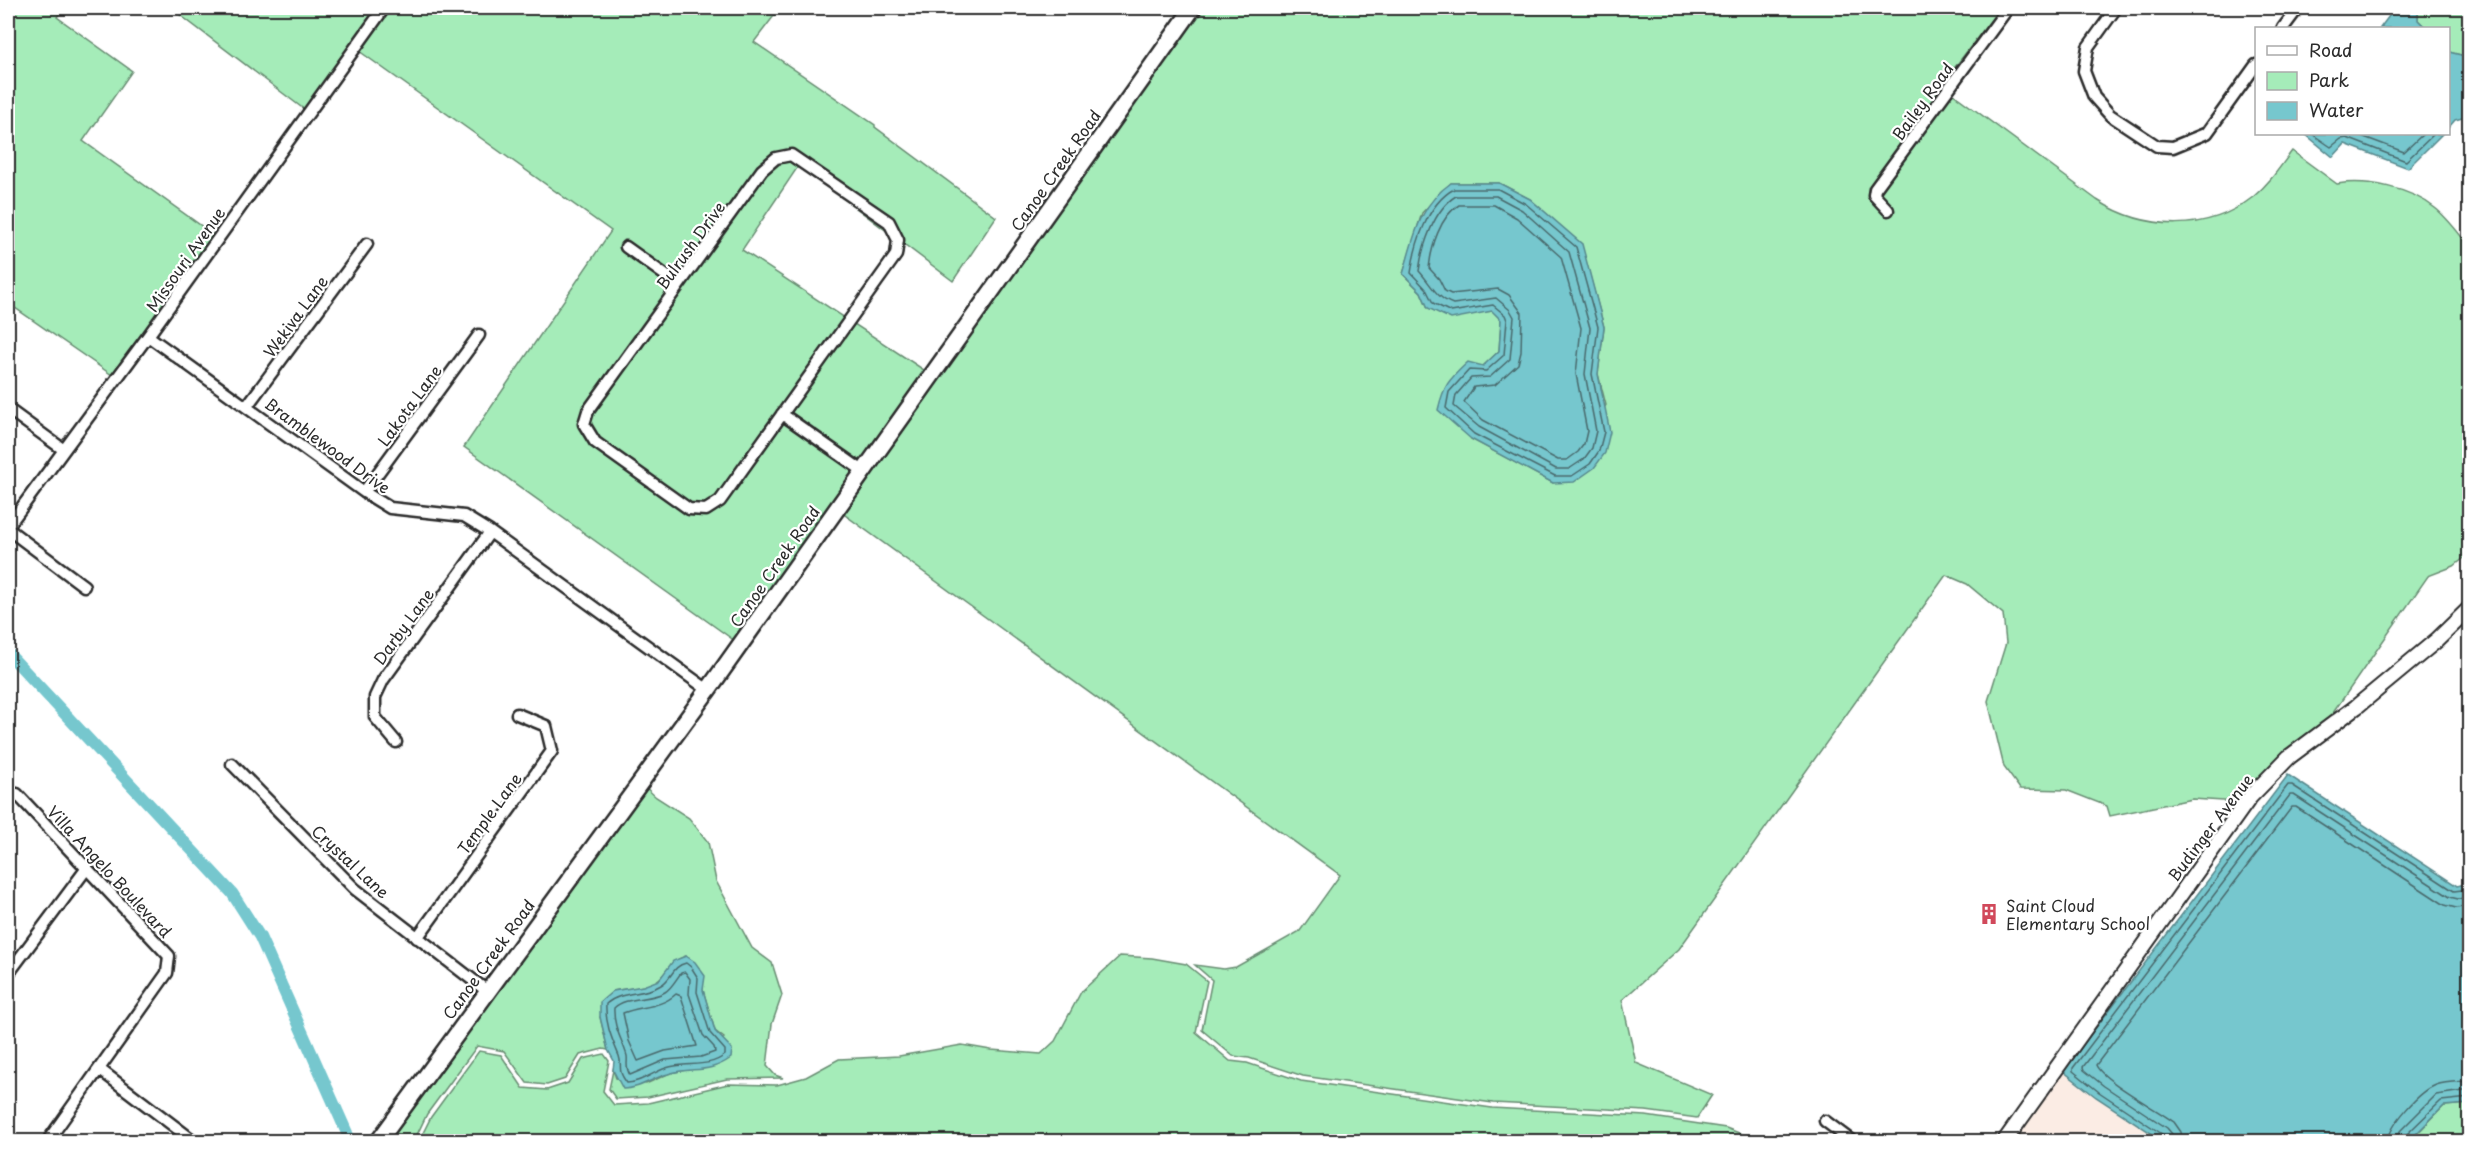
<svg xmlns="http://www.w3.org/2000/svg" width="2477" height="1149" font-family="'Playpen Sans',sans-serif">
	<rect width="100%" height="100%" fill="#fff"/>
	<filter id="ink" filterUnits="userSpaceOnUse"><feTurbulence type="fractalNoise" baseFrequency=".0167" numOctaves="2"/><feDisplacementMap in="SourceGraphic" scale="12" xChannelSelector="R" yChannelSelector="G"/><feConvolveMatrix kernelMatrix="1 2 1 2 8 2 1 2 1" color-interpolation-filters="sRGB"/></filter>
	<g filter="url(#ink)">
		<path fill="#fbece4" d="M2063,1071l33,26 67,44 -152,1z"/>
		<path fill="#a5ecb9" stroke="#688c72" stroke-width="1.5" fill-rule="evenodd" d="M8,8h55l-6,9 75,54 -49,70 131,94 -102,140 -104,-72z
			M171,8h609l-26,34 121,83v2l121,90 -43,64 -154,-116 -57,85 185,122 -192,269 -271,-194 147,-216 -259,-185 -47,64z
			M1200,8h800l-51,67 8,7 -5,11 145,107c48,31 110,33 156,-3 16,-13 27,-30 39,-46l45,33c31,-5 73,4 98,24 13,10 24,26 34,38v308l-15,12 -26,10 -102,147 -87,79 -47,-3 -82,17 -3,-10 -41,-16 -46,-1 -16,-22 -16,-66 18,-58 -3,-29 -36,-30 -21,-9 -267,374 -57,51 14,63 76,32 -15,23 -51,-7 -153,-8 -190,-27 -54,-18 -16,-2 -31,-26 10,-50 -17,-15 29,4 12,-2 64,-36 40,-56 -499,-363zM1451,183h48l31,16 52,48 22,80 -6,47 8,31 -53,78 -82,-44 12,-73 16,-15 2,-31 -8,-9 -18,2 -47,-5 -7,-16 -18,-18 19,-61z
			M2418,8h51v49l-20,-5 -1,-24h-22l-8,-8z
			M644,786l12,11 33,21 19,24 8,39 36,67 20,15 10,32 -10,29 -5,42 8,9 8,3 -56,1 -79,18 -32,2 -7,-10 4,-19 3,8 30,6 24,-11 15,-3 39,-32 -9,-7 -12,-41 -17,-34c-17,6 -14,11 -26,22 -10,10 -33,10 -47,13l-13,26 8,33 -5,-1 -23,6 -15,24 -18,6 -20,-2 -23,-32 -27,-5 -50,68 -13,27 -29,1z
			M1120,956l32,2 34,6 21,17 -11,51 34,29 17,2 54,18 191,27 154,8 80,12 34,13h-1341l12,-24 48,-66 22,4 22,33 24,2 21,-7 15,-24 21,-5 5,7 -6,30 11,14 34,-2 80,-19 49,1 29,-8 33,-18 60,-3 63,-11 29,5 50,4 14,-13 26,-49z
			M2469,1104v37l-60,1 35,-36z"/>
		<path fill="#76c7ce" stroke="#58898d" stroke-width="1.5" d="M2395,8h23v12l8,8h-46z
			M2449,52l20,5 1,59 -15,4 -6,7z
			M2305,134h137l-34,34 -63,-24 -12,13z
			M1451,183h48l31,16 52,45 22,83 -6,47 12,58 -5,21 -11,15 -20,14 -21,1 -82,-44 -33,-29c6,-26 11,-30 30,-48l15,4 16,-15 2,-31 -9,-9 -41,8 -23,-11 -7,-16 -18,-18c11,-36 15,-68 48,-91z
			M2288,775l169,111 12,-3v221l-25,2 -35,35h-246l-67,-44 -33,-26z
			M686,956l9,6 10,14 -2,14 12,41 17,18 -1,9c-24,17 -38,8 -63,16 -16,4 -28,15 -45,15l-10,-19 1,-9 -6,-11 -8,-33v-15l13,-11 30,-5 16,-6 14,-19z"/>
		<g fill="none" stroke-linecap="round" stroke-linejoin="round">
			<path stroke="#49696c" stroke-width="1.5" d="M2312,134l19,13 10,-8 6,-1 59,23 28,-27
				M2356,134l48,18 19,-18
				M1454,189h44l28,15 50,43 22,80 -6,47 12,58 -5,19 -9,13 -18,12h-17l-81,-42 -28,-26 3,-16 20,-22 17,1 18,-16 3,-35 -2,-5 -12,-10 -42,7 -18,-9 -7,-14 -15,-16c4,-29 16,-69 43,-84z
				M1456,196h40l26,14 47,42 21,76 -5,46 11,57 -4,17 -8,11 -15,10h-13l-77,-42 -25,-21 2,-11 15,-17 19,-1 20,-18 4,-42 -4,-7 -14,-12 -43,6c-17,-6 -21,-19 -34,-33 3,-24 15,-62 37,-75z
				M1459,205h35l23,13 44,39 20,71 -5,46 11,57 -3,13 -6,8 -11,8h-9l-75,-40 -19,-18 10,-15 21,-2 23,-21 3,-12 1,-39 -13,-18 -11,-6 -47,5 -6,-3 -6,-12 -10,-11c2,-20 11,-52 30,-63z
				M686,963l5,4 7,11 -1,14 13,41 15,17v5c-17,14 -39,6 -59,13 -13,4 -25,15 -39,15 -11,-14 -4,-16 -8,-27 -7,-17 -14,-32 -13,-52 16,-14 38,-8 55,-19 11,-6 11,-19 25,-22z
				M685,972l5,7 -1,15 14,41 11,12 1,5 -14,5 -36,3 -35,15c-5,-7 -2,-12 -3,-19 -5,-17 -14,-29 -13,-48 12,-12 36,-7 51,-16 7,-4 11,-13 16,-19z
				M676,994l5,2 16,50 -32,5 -27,10 -9,-20 -6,-28c18,-7 38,-5 53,-19z
				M2165,1142l-3,-8 -63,-42 -26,-21v-3l215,-283h4l162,106 16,-2
				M2173,1142l-1,-8 -5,-6 -63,-42 -20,-16 -1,-3 207,-272h4l156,102 8,2 12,-2
				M2182,1142l-1,-10 -7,-10c-16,-12 -72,-42 -78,-57l196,-258h4l149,98 11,3 14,-2
				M2388,1142c1,-17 32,-51 48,-57 10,-4 23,-3 34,-4
				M2397,1142l3,-11 36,-36 34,-5
				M2405,1142l1,-7 35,-34 29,-3"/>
			<path stroke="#76c7ce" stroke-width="12" d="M8,653l224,240 28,44 87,196"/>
			<defs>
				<path id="minor" d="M2116,8l-28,39 -4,24 10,26 16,18 47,31 16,1 34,-14 49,-68
					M2283,28l15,-20
					M791,155l98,67 9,18 -2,15 -176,246 -14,9 -17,-1 -94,-67 -11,-18 4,-13 174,-241 14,-12z
					M1888,210l-14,-15 1,-6 133,-181
					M626,247l53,38
					M148,336l216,156 26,16 74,8 26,16 218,158
					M247,406l120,-162
					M8,409l56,41
					M782,414l81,57
					M364,492l115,-157
					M8,526l140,-190 236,-328
					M8,529l76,57
					M396,742l-21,-25v-20l8,-17 107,-148
					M232,764l123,125 132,102
					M8,793l9,1 152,162 -2,17 -120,169
					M417,938l135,-187 -6,-25 -29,-12
					M8,974l79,-106
					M99,1069l96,73
					M1825,1121l28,21"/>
				<path id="tertiary" d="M2004,1142l246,-345 39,-40 67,-50 81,-67 33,-32"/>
				<path id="secondary" d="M378,1142l330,-452 485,-682"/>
			</defs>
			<use href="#minor" stroke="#2b2b2b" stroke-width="15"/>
			<use href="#tertiary" stroke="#2b2b2b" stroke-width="18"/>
			<use href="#secondary" stroke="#2b2b2b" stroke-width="20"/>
			<use href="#minor" stroke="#fff" stroke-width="10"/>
			<use href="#tertiary" stroke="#fff" stroke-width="14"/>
			<use href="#secondary" stroke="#fff" stroke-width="15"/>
		</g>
	</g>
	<defs>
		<symbol id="building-bare" viewBox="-9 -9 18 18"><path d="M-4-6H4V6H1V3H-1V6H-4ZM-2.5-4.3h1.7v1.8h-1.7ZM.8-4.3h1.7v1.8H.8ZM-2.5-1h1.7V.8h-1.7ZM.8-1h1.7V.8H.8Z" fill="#d1495b" stroke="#fff" stroke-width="2.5" paint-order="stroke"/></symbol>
	</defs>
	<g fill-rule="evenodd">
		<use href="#building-bare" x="1974" y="899" width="30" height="30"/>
	</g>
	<g text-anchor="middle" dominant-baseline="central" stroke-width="4.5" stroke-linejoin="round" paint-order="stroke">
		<g font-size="16" fill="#2b2b2b" stroke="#fff">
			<text transform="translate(1922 101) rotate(-54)">Bailey Road</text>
			<text transform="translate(1055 170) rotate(-55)">Canoe Creek Road</text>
			<text transform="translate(690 245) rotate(-54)">Bulrush Drive</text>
			<text transform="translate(185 259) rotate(-55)">Missouri Avenue</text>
			<text transform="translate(295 316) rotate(-54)">Wekiva Lane</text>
			<text transform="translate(409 405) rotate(-54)">Lakota Lane</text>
			<text transform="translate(328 445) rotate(36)">Bramblewood Drive</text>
			<text transform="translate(774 566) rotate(-55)">Canoe Creek Road</text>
			<text transform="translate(403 626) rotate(-54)">Darby Lane</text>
			<text transform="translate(489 813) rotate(-54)">Temple Lane</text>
			<text transform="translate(2210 827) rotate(-53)">Budinger Avenue</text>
			<text transform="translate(351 861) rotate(43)">Crystal Lane</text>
			<text transform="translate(110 871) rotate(47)">Villa Angelo Boulevard</text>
			<text transform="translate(488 959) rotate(-54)">Canoe Creek Road</text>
		</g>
		<g font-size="16" fill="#2b2b2b" stroke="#fff" text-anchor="start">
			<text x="2006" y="905">Saint Cloud<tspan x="2006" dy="18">Elementary School</tspan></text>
		</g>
	</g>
	<rect width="2477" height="1149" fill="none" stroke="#fff" stroke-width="30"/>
	<rect x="15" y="15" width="2447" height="1119" fill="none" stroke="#2b2b2b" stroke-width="2" filter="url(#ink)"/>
	<rect x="2255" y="27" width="195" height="108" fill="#ffffff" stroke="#aaaaaa" stroke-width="1.5"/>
	<rect x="2267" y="46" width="30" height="9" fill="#ffffff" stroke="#aaaaaa" stroke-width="1.5"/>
	<text x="2309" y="57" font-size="18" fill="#2b2b2b">Road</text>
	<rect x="2267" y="72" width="30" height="18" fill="#a5ecb9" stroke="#aaaaaa" stroke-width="1.5"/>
	<text x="2309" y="87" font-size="18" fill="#2b2b2b">Park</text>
	<rect x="2267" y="102" width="30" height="18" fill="#76c7ce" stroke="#aaaaaa" stroke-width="1.5"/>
	<text x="2309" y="117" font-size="18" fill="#2b2b2b">Water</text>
</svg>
